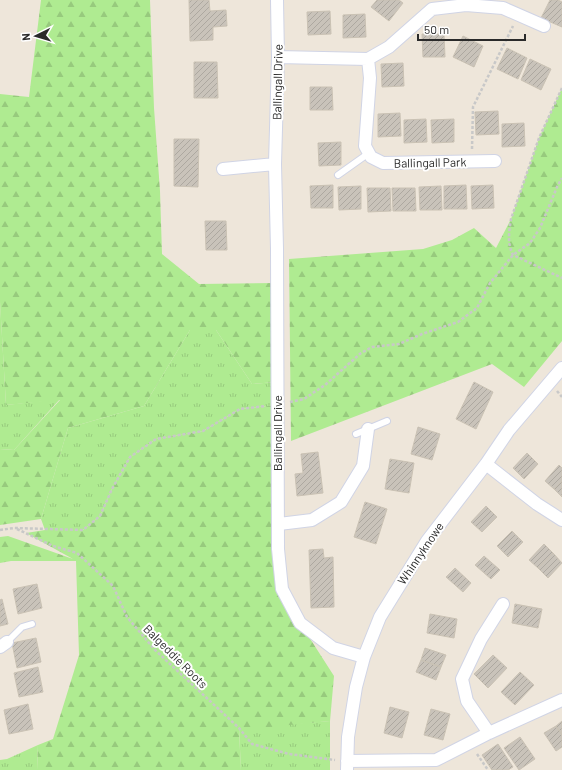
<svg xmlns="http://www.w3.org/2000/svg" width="562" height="770" font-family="Barlow,sans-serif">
	<defs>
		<pattern id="grass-tufts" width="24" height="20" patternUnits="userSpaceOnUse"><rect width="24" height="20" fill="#afeb91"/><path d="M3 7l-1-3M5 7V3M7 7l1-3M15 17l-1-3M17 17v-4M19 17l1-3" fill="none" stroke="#97ca7d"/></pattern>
		<pattern id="forest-firs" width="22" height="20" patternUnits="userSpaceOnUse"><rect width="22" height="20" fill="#afeb91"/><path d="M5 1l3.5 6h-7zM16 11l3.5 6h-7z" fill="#97ca7d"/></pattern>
		<pattern id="building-hatch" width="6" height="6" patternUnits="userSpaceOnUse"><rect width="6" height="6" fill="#c9c3ba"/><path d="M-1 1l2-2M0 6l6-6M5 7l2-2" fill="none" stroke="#ada8a0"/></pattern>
	</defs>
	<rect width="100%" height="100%" fill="#eee6da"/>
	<path fill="url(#grass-tufts)" d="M0,302l6,103 54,-6 -46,51 -14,-1z
		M190,330h26l36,54 25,-2v23l-37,4 -37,22 -47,8 -26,18 -18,32 -12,27 -17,14h-38l-4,-11 27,-91 76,-22z
		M330,721v49h-89l-2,-42z
		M38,745l-1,25h-37v-10l7,-1z"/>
	<path fill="url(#forest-firs)" d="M41,0h109l4,108 6,83 2,63 37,30 78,-1v99l-25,2 -36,-54h-26l-46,76 -76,22 -27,91 -41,6v-76l14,1 46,-50 -54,5 -6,-103v-208l29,3z
		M562,88v253l-38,46 -32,-23 -201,77 -2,-182 134,-10 29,-9 22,-12 22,20 15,-29 28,-81z
		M277,405l5,184 18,34 34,53 -4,45 -91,9 2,40h-204l1,-25 15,-6 26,-84 -3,-94h-65l-11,2v-26l8,-1 65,23 -47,-26 19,-3h38l17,-14 12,-27 18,-32 26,-18 47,-8 37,-22z"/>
	<path fill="url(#building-hatch)" stroke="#cac2b4" d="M189,0h20l1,11 16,-1 1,16 -14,1v13l-23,1z
		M377,0h22l4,3 -14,18 -18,-14z
		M550,0h8l4,2v25l-21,-9z
		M330,11l1,23 -23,1 -1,-23z
		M365,14l1,23 -23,1v-23z
		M422,34h22l1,23h-22z
		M463,36l20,10 -9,21 -21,-10z
		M507,48l20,10 -9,21 -21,-10z
		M530,59l21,10 -10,21 -20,-10z
		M194,62h23l1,36h-24z
		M403,63l1,23 -22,1 -1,-23z
		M310,87h22l1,23h-23z
		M498,111l1,23 -23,1 -1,-23z
		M400,113l1,23 -23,1v-23z
		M426,119l1,23 -23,1v-23z
		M454,119v23l-22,1 -1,-23z
		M524,123l1,23 -23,1v-23z
		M174,139h25l-1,48 -24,-1z
		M341,142v23l-22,1 -1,-23z
		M333,185v23h-22l-1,-22z
		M466,185l1,24h-23v-23z
		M493,185l1,23 -22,1 -1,-23z
		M361,186v23l-22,1 -1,-23z
		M441,186l1,24h-22l-1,-23z
		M367,188h23l1,23 -23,1z
		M392,188h23l1,23h-23z
		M205,221h21l1,29h-21z
		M474,382l19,10 -17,37 -20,-10z
		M418,427l22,7 -8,26 -21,-6z
		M318,452l5,41 -26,3 -2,-22 8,-1 -2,-19z
		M527,453l11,11 -14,15 -11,-11z
		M390,459l24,4 -5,30 -24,-4z
		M559,465l3,3v13l-8,8 -9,-8z
		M562,481v16l-8,-8z
		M365,502l22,7 -11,35 -22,-7z
		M486,506l11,11 -15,15 -11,-10z
		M512,531l11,11 -15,15 -11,-11z
		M544,544l9,9 -15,15 -9,-8z
		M323,549l1,9 9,-1 1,50 -23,1 -2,-58z
		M553,553l9,10 -14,15 -10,-10z
		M484,556l16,14 -9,9 -16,-14z
		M455,568l16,15 -8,9 -17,-15z
		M37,584l5,24 -24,6 -5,-25z
		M2,599l6,25 -8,2v-26z
		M515,604l27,5 -4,19 -26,-5z
		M430,614l27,5 -3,19 -27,-5z
		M36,638l5,24 -24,6 -5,-25z
		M425,648l21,7 -5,12 -20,-7z
		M493,655l14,13 -19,20 -14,-14z
		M421,660l20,7 -5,13 -20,-8z
		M38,667l5,25 -24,5 -5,-24z
		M520,672l14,13 -19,20 -14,-13z
		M28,704l5,25 -24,5 -5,-24z
		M390,707l19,5 -7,26 -18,-5z
		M431,709l19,5 -7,26 -19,-5z
		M562,721v14l-6,-9z
		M556,726l6,9v12l-6,4 -12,-18z
		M520,737l15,22 -16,11 -15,-22z
		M498,744l15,23 -5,3h-16l-10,-15z"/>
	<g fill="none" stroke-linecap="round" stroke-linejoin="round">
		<defs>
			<path id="service" d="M338,175l31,-22
				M356,434l31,-13
				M7,642l15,-15 10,-3"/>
			<path id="minor" d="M277,0l1,57 -3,107 2,85 1,300 4,40 18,34 33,25 31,9
				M278,57l90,2
				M495,161l-112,2 -12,-6 -6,-11 5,-68 -2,-19 21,-12 43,-38 34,-4 37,3 41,18
				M223,169l52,-5
				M486,464l51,40 25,16
				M279,524l33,-4 29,-18 22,-36 5,-37
				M0,647l7,-5
				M489,733l-22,-32 -5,-22 19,-40 22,-35
				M347,761l89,-1 53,-27 73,-33
				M347,770l1,-33 8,-50 8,-30 16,-40 47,-76 59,-77 23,-34 53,-62"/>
		</defs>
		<use href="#service" stroke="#d0d4e5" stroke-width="8"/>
		<use href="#minor" stroke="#d0d4e5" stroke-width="14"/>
		<path stroke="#c8c8c8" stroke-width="2.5" stroke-dasharray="3 2" stroke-linecap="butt" d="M562,88l-23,50 -28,81c-2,13 -4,24 2,36l49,23
			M472,149l1,-42 40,-81
			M557,391l5,6
			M290,402l14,-3 21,-14 36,-32 11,-6 27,-3 23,-10 36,-12 19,-14 13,-25 23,-28 17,-12 10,-15 17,-41 5,-9
			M17,529l36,17 24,7 36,33 14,31 28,33 84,78 13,16 37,10 46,6
			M0,530l14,-2 69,2 17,-14 12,-27 18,-32 26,-18 47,-8 37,-22 26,-3
			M477,754l11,16"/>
		<use href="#service" stroke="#fff" stroke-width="6"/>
		<use href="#minor" stroke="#fff" stroke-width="12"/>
	</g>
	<g text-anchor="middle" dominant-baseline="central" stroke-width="4" stroke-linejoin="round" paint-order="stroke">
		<g font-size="12" fill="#2a2a2a" stroke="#fff">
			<text transform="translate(277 82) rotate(-89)">Ballingall Drive</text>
			<text transform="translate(430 162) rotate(-1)">Ballingall Park</text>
			<text transform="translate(277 433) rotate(-90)">Ballingall Drive</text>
			<text transform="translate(420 553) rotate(-56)">Whinnyknowe</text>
			<text transform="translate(176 656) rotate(45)">Balgeddie Roots</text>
		</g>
	</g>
	<g transform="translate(36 36) rotate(265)" stroke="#ffffff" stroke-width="3" paint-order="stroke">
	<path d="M0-3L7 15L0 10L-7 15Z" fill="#2a2a2a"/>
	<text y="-6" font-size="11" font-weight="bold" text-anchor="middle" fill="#2a2a2a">N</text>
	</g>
	<path d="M418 34v6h107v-6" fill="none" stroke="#2a2a2a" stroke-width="2"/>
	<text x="424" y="34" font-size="12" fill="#2a2a2a" stroke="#ffffff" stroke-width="3" paint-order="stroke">50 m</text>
</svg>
